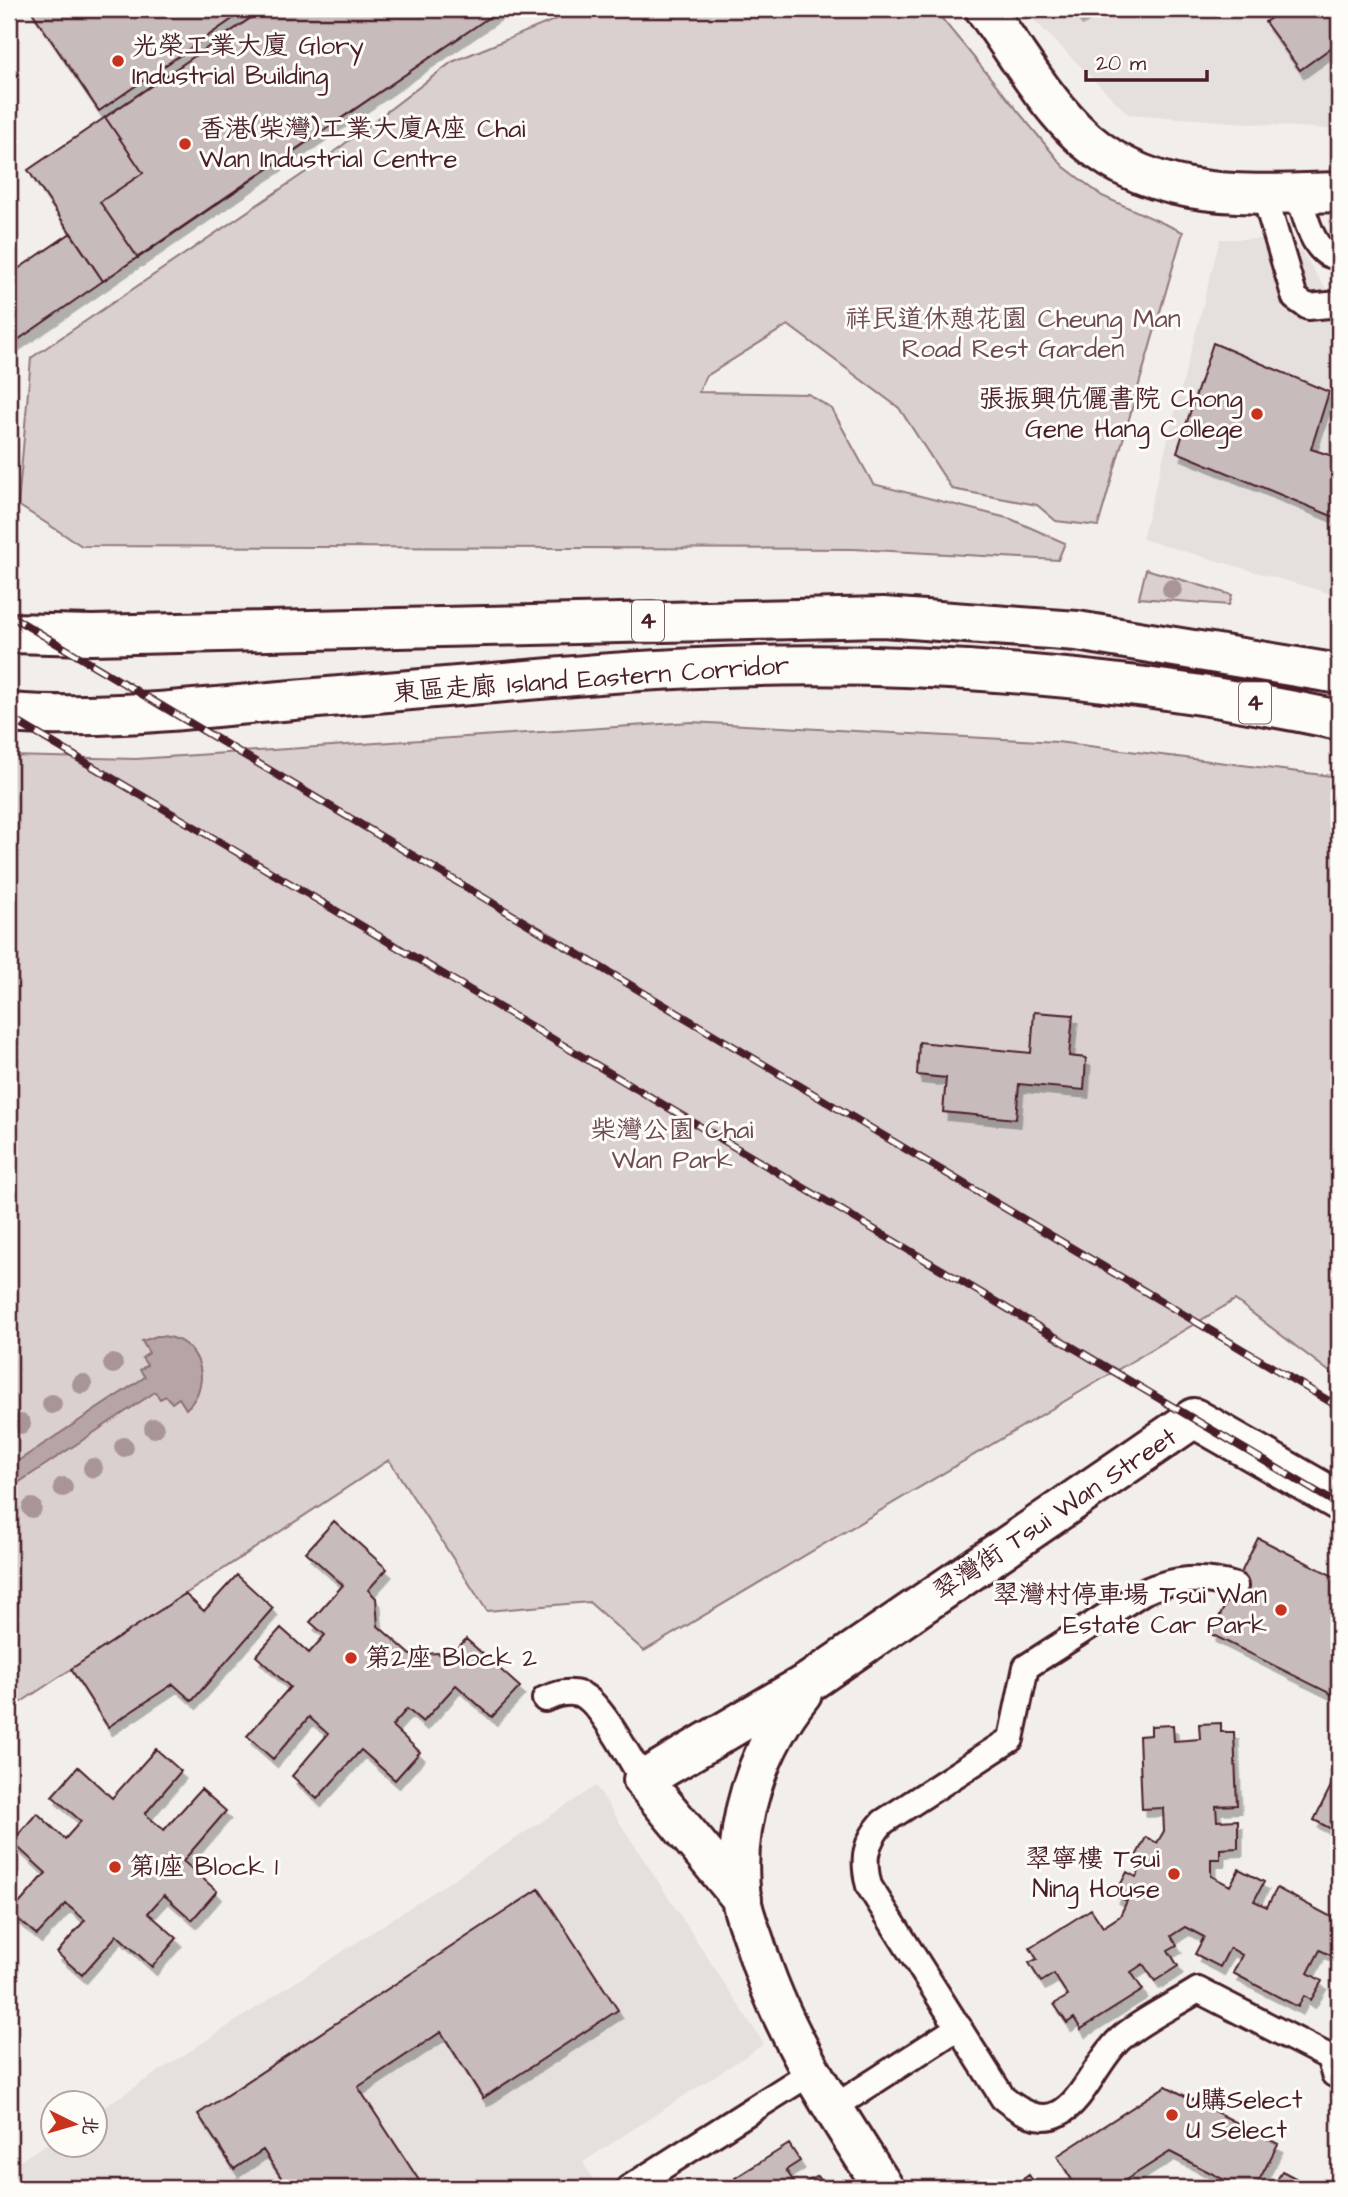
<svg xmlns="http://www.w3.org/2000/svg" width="1348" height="2197" font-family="'Architects Daughter','LXGW WenKai TC',sans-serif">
	<defs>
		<filter id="shadow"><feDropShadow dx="4.5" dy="8" stdDeviation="0" flood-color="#0004"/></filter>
	</defs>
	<rect width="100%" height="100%" fill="#f2efeb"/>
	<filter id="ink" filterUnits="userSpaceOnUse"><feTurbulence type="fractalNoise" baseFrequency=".0143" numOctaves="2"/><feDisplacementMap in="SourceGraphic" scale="14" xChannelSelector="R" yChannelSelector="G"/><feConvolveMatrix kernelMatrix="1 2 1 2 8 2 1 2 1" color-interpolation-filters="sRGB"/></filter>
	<g filter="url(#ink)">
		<path fill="#e5dfdd" d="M1023,9h316v121l-211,-16z
			M1220,239h74l31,49 14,-1v309l-197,-57z
			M596,1786l168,258 -181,118 15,26h-589v-20l43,-28v4h42l1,-31z"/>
		<path fill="#d9d0cf" stroke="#92787d" stroke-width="2" d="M581,9h353l129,157 39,30 81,36 -85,294 -42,-5 -19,-16 -85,-16 -53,-81 -111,-83 -83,52 -6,15 109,2 24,15 41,75 138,35 54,24 -7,17 -205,-11 -771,-3 -64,-41 13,-147 291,-197 130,-99z
			M1146,569l86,26 -3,10 -90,-7z
			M691,722l366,20 282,35v602l-104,-79 -591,351 -55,-49 -102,9 -98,-151 -380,250v-954l127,3z"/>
		<path fill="#b7a5a6" stroke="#8b6f75" stroke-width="2" d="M157,1336c41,-2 59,46 29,73l-7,-11 -7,5 -6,-7 -6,3 -5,-7 -146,97v-22l136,-90 -5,-7 7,-5 -5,-7 7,-5 -7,-12z"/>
		<path fill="#c8bbbb" stroke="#4a1f2b" stroke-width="2" filter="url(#shadow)" d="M30,9h212l2,2 -145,100z
			M242,9h259l-398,272 -75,-111 221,-151z
			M264,9h237l-363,249 -38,-56 43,-29 -38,-56z
			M1072,9h18l-12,8z
			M1284,9h55v33l-39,28 -35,-48z
			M71,233l32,48 -94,65v-71z
			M1213,343l116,49 -18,57 28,9v61l-162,-67z
			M1034,1012l39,3 -4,41 17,2 -2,32 -65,-6 -3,35 -73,-7 3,-34 -29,-3 2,-33 112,11z
			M334,1521l53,48 -19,21 8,8 2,28 33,29 27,-2 9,7 19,-21 54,48 -28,30 -36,-32 -33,37 -16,-13 -15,17 28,26 -25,28 -34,-30 -44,49 -25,-23 36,-42 -19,-17 -36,42 -26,-23 43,-49 -34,-31 25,-28 28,25 16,-18 -15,-13 33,-37 -37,-33z
			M1258,1538l81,41v119l-128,-64z
			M237,1575l36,33 -81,93 -19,-17 -65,43 -37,-58 114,-75 19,17z
			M1221,1723v9h13l3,73 -21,1 1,15 21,-1v28l-18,1v10h-9v17l19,10 9,-17 25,13 -10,19 13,6 10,-19 62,33 -3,12 3,2v11l-5,11 -14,-7 -12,23 14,8 -11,19 -7,-4 -6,11 -65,-34 9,-18 -12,-7 -10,19 -25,-13 9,-17 -19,-10 -14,9 6,9 -9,5 10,16 -23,15 -12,-17 -12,8 12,18 -62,39 -7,-11 -7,5 -13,-19 14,-8 -14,-22 -13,8 -12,-19 8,-4 -7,-11 61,-39 12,18 17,-11 7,-15 -12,-6 12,-23 9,5 7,-12 -9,-5 12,-23 11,6 7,-12 -1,-23 -21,1 -3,-73 12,-1v-9l22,-1 1,16 26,-2 -1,-15z
			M156,1749l25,22 -36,43 19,16 37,-41 25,22 -43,50 34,30 -25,29 -28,-25 -16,18 29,25 -25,29 -35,-32 -35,40 -25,-22 28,-33 -19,-16 -29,31 -26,-22 35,-40 -34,-31 25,-29 28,26 16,-18 -29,-25 26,-29 34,31z
			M1339,1770v63l-25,-13z
			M539,1889l79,121 -135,88 -42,-66 -83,55 66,101h-136l-25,-38 -29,19 -36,-55z
			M1166,2086l112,58 -23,44h-15l-70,-36 -57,36h-36l-20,-32z
			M789,2144l11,17 -14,9 12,18h-56l-7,-10z
			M1282,2171l21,11 -3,6h-27z
			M1029,2175l9,13h-28z
			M817,2176l8,12h-27z"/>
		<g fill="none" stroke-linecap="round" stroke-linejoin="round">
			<defs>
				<path id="service" d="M1298,193c7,20 14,65 41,63
					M1264,194l31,104 13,9 31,-3
					M1235,1586c-33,-10 -61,-8 -92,6l-117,75 -15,72 -128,83c-18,20 -21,37 -14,64l134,212c68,56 81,-26 117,-59 22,-19 53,-33 78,-49l131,67 5,17 5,2
					M545,1699c13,-5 23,-9 37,-4 19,8 49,66 61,85
					M833,2108l126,-81
					M629,2188l181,-115"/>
				<path id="minor" d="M985,9c29,40 55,85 89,120 72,74 171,66 265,63
					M802,1693c-45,56 -70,132 -61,205 2,15 9,31 14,46 27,90 79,166 129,244
					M742,1899l-99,-119 169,-100 382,-262 145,83"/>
				<path id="trunk" d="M9,633l83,2 791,-18 194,14 262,43
					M9,713c87,7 175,-3 261,-11 109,-9 219,-19 328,-28 248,-20 498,-5 741,46"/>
			</defs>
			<use href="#service" stroke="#4a1f2b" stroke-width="30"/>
			<use href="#minor" stroke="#4a1f2b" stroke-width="44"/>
			<use href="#trunk" stroke="#4a1f2b" stroke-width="44"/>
			<use href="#service" stroke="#fdfcf7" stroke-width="24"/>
			<use href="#minor" stroke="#fdfcf7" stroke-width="38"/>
			<use href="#trunk" stroke="#fdfcf7" stroke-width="38"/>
			<defs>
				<path id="rail" d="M9,615l1330,792
					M9,717l1330,788"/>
			</defs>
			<use href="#rail" stroke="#4a1f2b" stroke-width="8"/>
			<use href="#rail" stroke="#fdfcf7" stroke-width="5" stroke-dasharray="16" stroke-linecap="butt"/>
		</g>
		<g fill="#a99598">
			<circle cx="1172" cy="589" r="10"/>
			<circle cx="113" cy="1364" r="10"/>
			<circle cx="82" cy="1384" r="10"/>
			<circle cx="52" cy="1404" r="10"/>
			<circle cx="21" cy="1424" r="10"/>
			<circle cx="154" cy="1428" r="10"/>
			<circle cx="124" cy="1447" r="10"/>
			<circle cx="93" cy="1468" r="10"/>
			<circle cx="63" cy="1487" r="10"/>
			<circle cx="32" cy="1508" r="10"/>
		</g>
	</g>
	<g fill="#c8321e" stroke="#fdfcf7" stroke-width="2.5">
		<circle cx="118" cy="61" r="7"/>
		<circle cx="185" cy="144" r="7"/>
		<circle cx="1257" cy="414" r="7"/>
		<circle cx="1281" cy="1610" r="7"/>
		<circle cx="351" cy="1658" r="7"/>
		<circle cx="115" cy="1867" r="7"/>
		<circle cx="1174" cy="1874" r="7"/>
		<circle cx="1172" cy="2115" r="7"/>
	</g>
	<g text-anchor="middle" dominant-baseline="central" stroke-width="6" stroke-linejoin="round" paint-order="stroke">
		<g fill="#fdfcf7" stroke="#806168" stroke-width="2">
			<rect x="632" y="600.5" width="32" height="41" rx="5"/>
			<rect x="1239" y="682.5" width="32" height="41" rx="5"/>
		</g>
		<g font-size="24" font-weight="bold" fill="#4a1f2b">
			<text x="648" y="621">4</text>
			<text x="1255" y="703">4</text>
		</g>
		<g font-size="26" fill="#4a1f2b" stroke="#fdfcf7" text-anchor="start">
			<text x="132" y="46">光榮工業大廈 Glory<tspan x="132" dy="30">Industrial Building</tspan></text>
			<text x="199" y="129">香港(柴灣)工業大廈A座 Chai<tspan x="199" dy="30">Wan Industrial Centre</tspan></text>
			<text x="1243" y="399" text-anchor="end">張振興伉儷書院 Chong<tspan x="1243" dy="30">Gene Hang College</tspan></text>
			<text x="1267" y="1595" text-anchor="end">翠灣村停車場 Tsui Wan<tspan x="1267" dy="30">Estate Car Park</tspan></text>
			<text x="365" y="1658">第2座 Block 2</text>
			<text x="1160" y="1859" text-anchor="end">翠寧樓 Tsui<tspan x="1160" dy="30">Ning House</tspan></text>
			<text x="129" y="1867">第1座 Block 1</text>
			<text x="1186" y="2100">U購Select<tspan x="1186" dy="30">U Select</tspan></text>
		</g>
		<g font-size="26" fill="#6e4b54" stroke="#fdfcf7">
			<text x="1013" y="319">祥民道休憩花園 Cheung Man<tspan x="1013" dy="30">Road Rest Garden</tspan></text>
			<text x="672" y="1130">柴灣公園 Chai<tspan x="672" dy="30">Wan Park</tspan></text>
		</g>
		<g font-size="26" fill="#4a1f2b" stroke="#fdfcf7">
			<text transform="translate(591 679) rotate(-4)">東區走廊 Island Eastern Corridor</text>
			<text transform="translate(1055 1514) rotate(-34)">翠灣街 Tsui Wan Street</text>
		</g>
	</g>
	<rect width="1348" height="2197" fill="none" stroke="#fdfcf7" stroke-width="35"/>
	<rect x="18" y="18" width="1313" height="2162" fill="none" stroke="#4a1f2b" stroke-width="2.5" filter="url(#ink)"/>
	<g transform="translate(74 2124) rotate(95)"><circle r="33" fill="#fdfcf7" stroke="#b5a4a5" stroke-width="2"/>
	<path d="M0-5L12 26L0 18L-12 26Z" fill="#c8321e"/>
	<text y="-10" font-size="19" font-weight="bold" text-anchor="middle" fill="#4a1f2b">北</text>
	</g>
	<path d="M1086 70v10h121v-10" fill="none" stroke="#4a1f2b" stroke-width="3.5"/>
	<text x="1096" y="70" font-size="21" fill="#4a1f2b" stroke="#fdfcf7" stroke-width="5" paint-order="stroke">20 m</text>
</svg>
